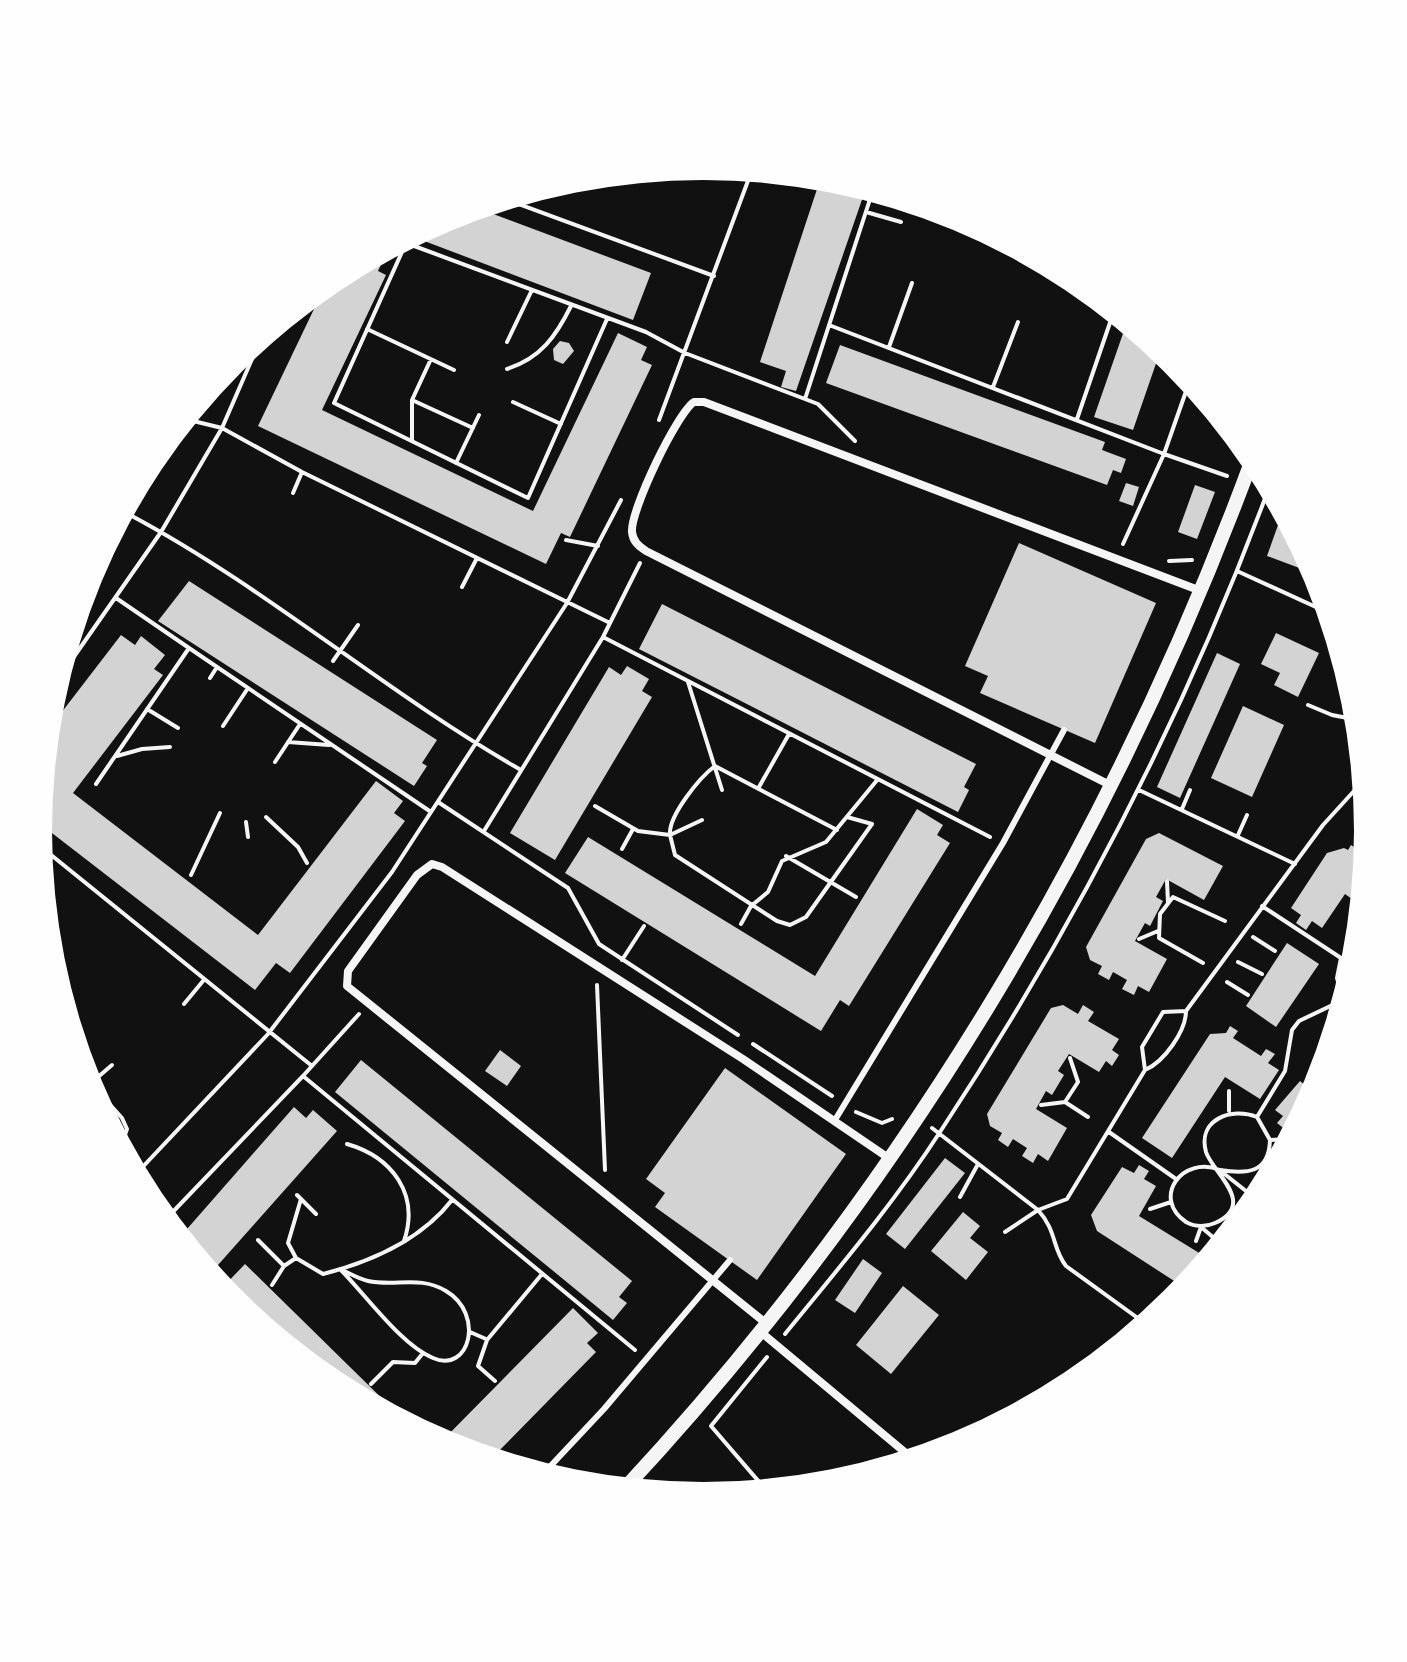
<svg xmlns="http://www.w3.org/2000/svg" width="1407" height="1662" font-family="'Alegreya Sans',sans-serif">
	<rect width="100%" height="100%" fill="#111"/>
	<path fill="#d3d3d3" d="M821,177l45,11 -70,203 -15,-4 5,-16 -26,-9z
		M477,208l174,65 -18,47 -222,-84 38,-20z
		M377,255l7,3 -6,13 8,4 -64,135 211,101 85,-178 29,14 -6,13 11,5 -82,172 -9,-4 -15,31 -288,-138 68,-142z
		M1127,322l34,27 -28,81 -39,-13z
		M560,341l9,2 5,8 -11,13 -9,-4 -1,-11z
		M840,345l265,97 -3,8 24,9 -5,14 -8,-3 -6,15 -281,-102z
		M1126,483l13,4 -6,19 -14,-5z
		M1195,485l20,7 -18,47 -19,-7z
		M1283,511l35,64 -51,-19z
		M1019,543l137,60 -61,140 -115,-50 8,-17 -23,-10z
		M189,581l248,159 -15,23 5,3 -13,20 -256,-165z
		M662,604l314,160 -12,23 5,3 -11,22 -319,-163z
		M1276,633l43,20 -21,44 -24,-12 6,-12 -19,-9z
		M121,635l14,10 6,-9 24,19 -11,14 9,6 -90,118 185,142 118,-154 27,20 -9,12 11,8 -115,152 -14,-10 -21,27 -216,-167 9,-93z
		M1217,653l23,11 -60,134 -23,-11z
		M627,666l22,13 -7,12 10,6 -97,163 -45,-27 99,-166 12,8z
		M1243,706l41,19 -32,72 -41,-19z
		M917,809l26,16 -6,10 13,8 -101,163 -9,-6 -19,31 -256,-158 23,-36 227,139z
		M1159,833l64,33 -19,34 -38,-21 -10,18 7,4 -13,25 -5,-3 -10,18 32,18 -18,33 -11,-6 -4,9 -12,-6 5,-9 -14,-8 -4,8 -11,-6 4,-8 -12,-6 -4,-13 60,-108z
		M1351,845l12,8 -3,6 6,4 -4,43 -17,-12 -23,34 -10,-7 -6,9 -10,-7 5,-8 -10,-7 36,-55 17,-5 4,2z
		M1287,943l32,21 -43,63 -30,-21z
		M1063,1005l15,9 5,-9 11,7 -6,9 31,18 -7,11 7,5 -7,11 -6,-5 -7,11 -30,-18 -11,17 6,4 -12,20 -6,-4 -10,18 31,19 -19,33 -10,-7 -5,9 -11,-7 5,-8 -14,-9 -5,8 -10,-7 4,-7 -12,-7 -3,-12 64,-106z
		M1230,1026l8,5 -5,7 28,18 5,-7 9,5 -7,9 11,7 -19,29 -35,-22 -53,81 -30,-20 68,-104 16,-1z
		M500,1050l21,16 -14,20 -22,-15z
		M361,1060l271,221 -13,16 8,6 -14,17 -278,-228z
		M725,1068l121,86 -89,126 -102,-73 10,-14 -19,-14z
		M1300,1081l14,12 -18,34 -3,-3 -6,7 -10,-8 6,-7 -8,-6z
		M294,1107l12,11 7,-8 24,21 -127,143 -30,-37z
		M945,1158l20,15 -60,76 -19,-15z
		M1139,1165l10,6 -5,8 12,7 -17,30 70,43 -24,29 -88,-57 -6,-16 31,-48 12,6z
		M963,1212l17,14 -10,12 18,14 -22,28 -35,-29z
		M863,1259l19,14 -27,40 -20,-13z
		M245,1264l161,158v1l-73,-39 -100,-83 -11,-13z
		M903,1286l36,29 -48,59 -35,-29z
		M573,1308l25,25 -11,10 9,9 -105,107 -50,-17z"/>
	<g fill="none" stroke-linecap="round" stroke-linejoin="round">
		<path stroke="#f5f5f5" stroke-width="4" d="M505,199l209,77
			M866,212l35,10
			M1043,266l28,11
			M607,319l-79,179 -194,-95 72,-160 240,89 39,21 133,51 37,37
			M829,325l335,129 -41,90
			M367,329l87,41
			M507,342l24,-50
			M889,347l23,-64
			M507,369c34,-11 49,-33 64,-63
			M1190,380l-26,74 63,22
			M993,387l25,-65
			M805,399l68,-209
			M412,400l19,-41
			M513,402l48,22
			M185,419l37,9 80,44 308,151
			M1077,419l37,-108
			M659,420l93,-250
			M412,441v-41l61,28
			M456,463l23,-48
			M293,493l9,-21
			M125,508l5,7c137,73 256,178 391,255
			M566,540l32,6
			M1169,561l23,-1
			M1237,571l92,42
			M462,587l15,-29
			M603,637l387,200
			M1336,639l1,-1
			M1334,645l6,3
			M189,648l242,164
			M333,661l25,-36
			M210,678l7,-11
			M57,681l104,-149 61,-104 40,-92
			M688,682l34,108
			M1308,705l24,10 26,5
			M147,709l31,19
			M223,726l25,-38
			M288,742l41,3
			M117,756l25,-7 28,-2
			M275,762l25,-38
			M96,784l93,-136 -73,-50
			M759,787l30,-53
			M1139,790l156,74
			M438,802l130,86 31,56 139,91
			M595,806l43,25 32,4c-2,-19 30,-58 45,-69l122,64
			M1182,809l8,-19
			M266,817l32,30 9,16
			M702,820l-32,15 5,20 102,66 13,4 16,-8 66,-93 -25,-7
			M246,822l2,15
			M484,831l119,-194 37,-74
			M1238,835l9,-20
			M40,846l272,220 -9,10 332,274
			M622,849l11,-20
			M786,856l70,41
			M191,875l29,-62
			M1167,881l1,22
			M1262,906l79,52 12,12
			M741,924l10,-18 17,-14 14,-31 44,-19 52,-63
			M1253,937l22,14
			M1139,939l19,-8
			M622,960l22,-34
			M1238,962l24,12
			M1203,963l-44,-25 1,-24 13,-17 52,24
			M1227,982l21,13
			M597,985l8,185
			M184,1004l19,-23
			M1186,1011l-23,1 -21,35 3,23c19,-8 41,-39 41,-59l137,-186 41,-45
			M753,1044l79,52
			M312,1066l47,-52
			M86,1078l36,40 5,11 -6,17
			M91,1083l21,-18
			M1229,1091v20
			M1065,1102l13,-20 -8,-24
			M1041,1105l24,-3 23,15
			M856,1112l26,11 10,-4
			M1257,1117l28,-46 7,-41 7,-9 44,-21 -6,-22 4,-20
			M932,1128l106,82c19,21 14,38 28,56l80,58
			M1109,1132l67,47
			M1270,1140l20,-1
			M347,1144c45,13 73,50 57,97
			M1220,1170c-38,-15 -69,28 -34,52 9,5 20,5 29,1 43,-19 -3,-51 -9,-71 -9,-33 26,-45 51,-35l13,23c-1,34 -24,34 -50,30
			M1222,1172l29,23
			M136,1174l132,-140 124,-162 175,-269 54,-103
			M960,1197l18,-33
			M301,1199l15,15
			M1150,1209l21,-7
			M166,1219l137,-143
			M1005,1232l33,-22 29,-11 78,-129
			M258,1240l26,26 12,-8 27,16c47,-12 98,-34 129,-74
			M1196,1241l5,-14 20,17
			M296,1258l-8,-15 13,-44 -4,-4
			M340,1269c9,4 19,10 28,12 27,6 52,-6 78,10 39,23 24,83 -13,67 -32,-13 -68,-64 -93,-89z
			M272,1285l12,-19
			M470,1332l16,7
			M785,1334c53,-65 109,-131 155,-202 133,-202 246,-419 330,-647
			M495,1381l-17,-15 9,-26 55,-66
			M371,1384l22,-22 22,1 8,-10
			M766,1490l-55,-64 56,-69"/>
		<path stroke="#f5f5f5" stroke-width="6" d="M835,1120l168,-277 61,-113
			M543,1474l61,-65 126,-149"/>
		<path stroke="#f5f5f5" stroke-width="8" d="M1112,786l-466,-235c-7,-5 -13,-9 -14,-19 -2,-21 45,-119 62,-130h10l497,189
			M767,1324l-420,-338 1,-15 69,-96 15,-11 10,3 301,192 147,100
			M762,1333l151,126"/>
		<path stroke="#f5f5f5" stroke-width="14" d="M624,1489c277,-298 489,-651 629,-1032"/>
	</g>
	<path d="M0 0H1407V1662H0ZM52 831a651 651 0 1 1 1302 0a651 651 0 1 1-1302 0Z" fill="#fefefe" fill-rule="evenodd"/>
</svg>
